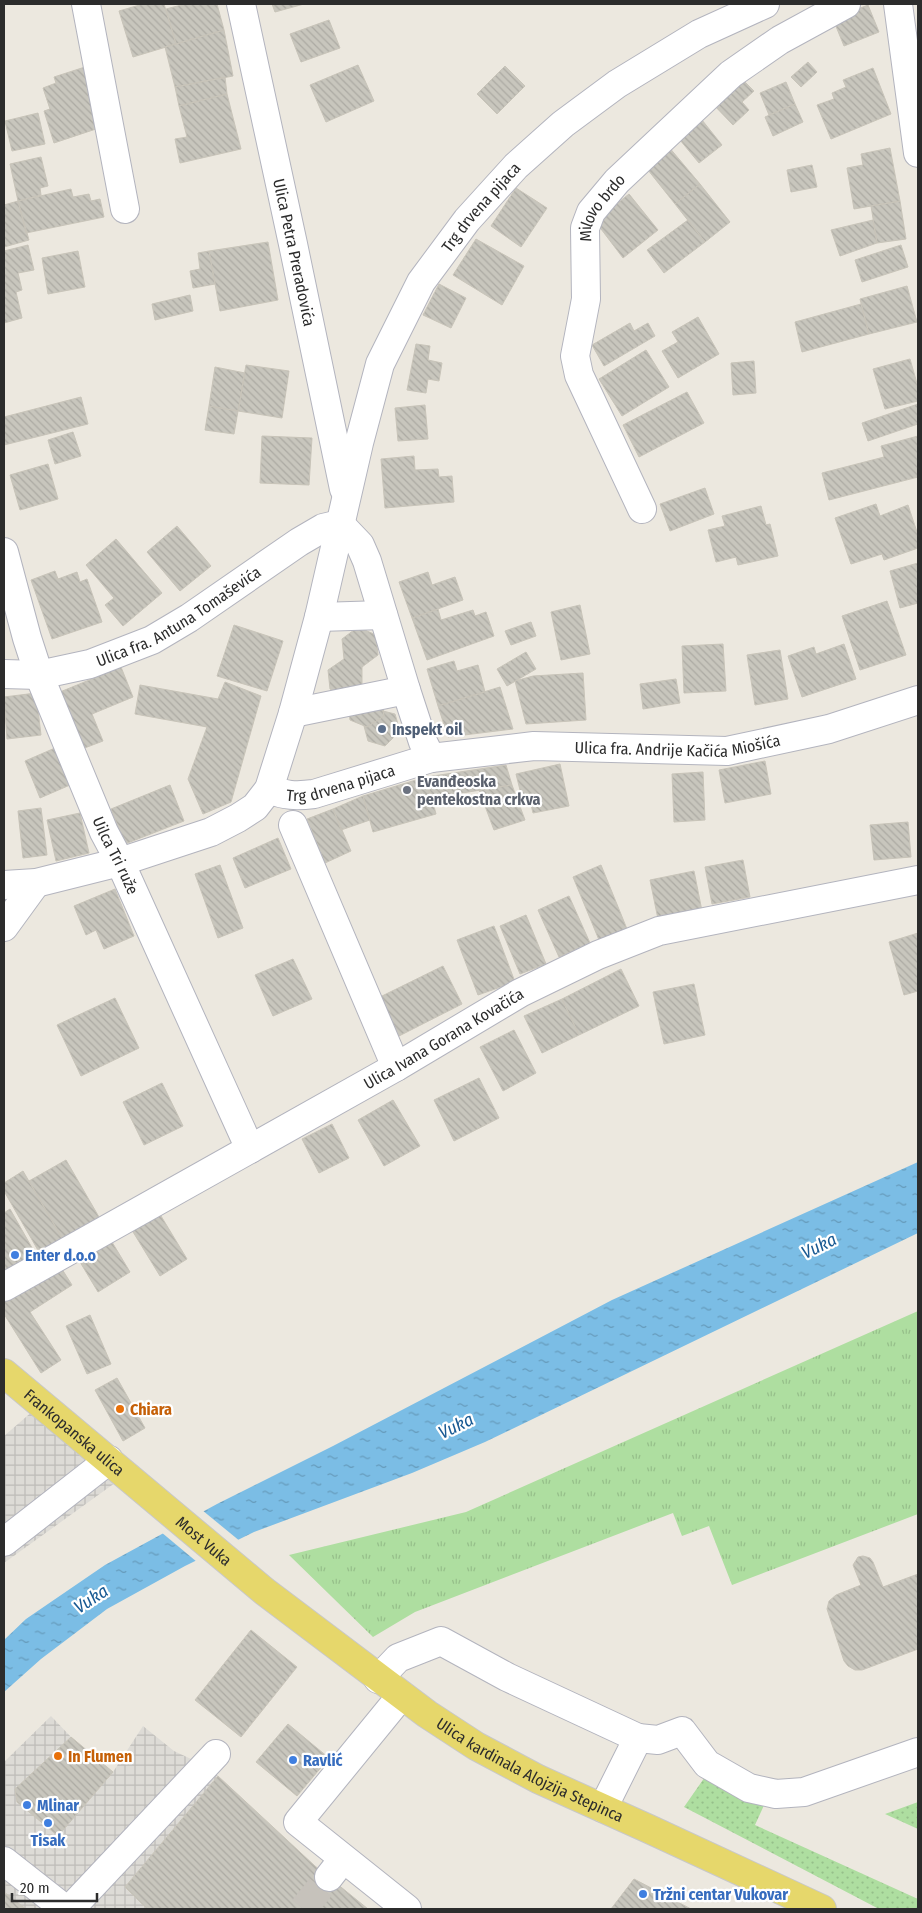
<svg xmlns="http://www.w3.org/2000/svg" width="922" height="1913" font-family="'Fira Sans Condensed',sans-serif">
	<defs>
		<pattern id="grass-dots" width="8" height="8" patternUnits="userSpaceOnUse" patternTransform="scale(1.25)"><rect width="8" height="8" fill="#aedea0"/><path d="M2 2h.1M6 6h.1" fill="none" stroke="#96bf8a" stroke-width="1.8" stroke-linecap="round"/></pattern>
		<pattern id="park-tufts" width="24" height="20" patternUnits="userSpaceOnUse" patternTransform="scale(1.25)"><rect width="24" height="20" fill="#aedea0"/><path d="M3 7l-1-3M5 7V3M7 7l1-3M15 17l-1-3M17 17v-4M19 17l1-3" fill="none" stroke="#96bf8a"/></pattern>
		<pattern id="plaza-grid" width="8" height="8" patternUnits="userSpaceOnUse" patternTransform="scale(1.25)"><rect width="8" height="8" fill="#dddbd6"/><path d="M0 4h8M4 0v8" fill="none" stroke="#bebcb8"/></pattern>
		<pattern id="water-ripples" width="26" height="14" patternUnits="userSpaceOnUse" patternTransform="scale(1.25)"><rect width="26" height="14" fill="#7bbde5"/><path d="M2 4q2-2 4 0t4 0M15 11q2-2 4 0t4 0" fill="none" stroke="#659aba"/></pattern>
		<pattern id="building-back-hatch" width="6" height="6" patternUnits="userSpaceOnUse" patternTransform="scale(1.25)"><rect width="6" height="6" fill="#c8c6bd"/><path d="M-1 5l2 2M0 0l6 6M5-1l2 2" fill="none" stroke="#acaaa3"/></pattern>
	</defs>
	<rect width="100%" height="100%" fill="#ece8df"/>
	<path fill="url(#grass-dots)" d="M707,1774l58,29 -10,22 163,74v10h-39l-195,-102z
		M918,1802v27l-33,-15z"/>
	<path fill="url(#park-tufts)" d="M918,1311v203l-186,71 -23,-59 -27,10 -9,-23 -258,99 -42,25 -84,-82 177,-43z"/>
	<path fill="url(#plaza-grid)" d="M41,1404l85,71 -122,88v-127z
		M51,1716l20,21 -56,52 2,13 41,34 55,-64 30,-46 31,25 32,15 12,10 -93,111 22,22h-121l-22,-17v-130z"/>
	<path fill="url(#water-ripples)" d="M918,1162v71l-433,209 -73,31 -158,59 -69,34 -78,43 -66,50 -37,33v-52l22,-21 79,-54 112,-61 116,-58 279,-146z"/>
	<path fill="#ece8df" d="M202,1510l39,32 -44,20 -36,-30z"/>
	<path fill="url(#building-back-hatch)" stroke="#c8c4b9" d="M143,4h21l12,40 -43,13 -14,-46z
		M185,4h32l7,26 -48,14 -10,-35z
		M272,4h32l-29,8z
		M868,5l11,27 -35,14 -11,-27z
		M329,20l11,28 -39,14 -11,-28z
		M224,30l9,46 -58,11 -10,-40z
		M808,62l9,10 -16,15 -10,-10z
		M358,65l16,36 -48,21 -16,-37z
		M88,66l8,26 -8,2 11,34 -45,15 -10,-32 6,-2 -7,-21 13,-5 -2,-6z
		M505,66l20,20 -28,28 -20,-20z
		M873,68l18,46 -60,25 -14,-34 17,-6 -2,-6 14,-6 -3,-7z
		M739,76l15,15 -12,11 7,8 -16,15 -22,-23z
		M225,77l2,17 -48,12 -4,-19z
		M786,82l9,22 -26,11 -9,-22z
		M227,94l14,55 -61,14 -5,-24 12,-2 -8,-31z
		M795,104l8,18 -30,14 -8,-19z
		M38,113l7,31 -33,7 -7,-30z
		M698,115l24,30 -23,18 -24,-29z
		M668,146l32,38 -25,20 -31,-39z
		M890,148l10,53 -46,8 -7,-41 16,-3 -2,-11z
		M41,157l7,29 -8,2 1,7 -23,6 -8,-37z
		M812,165l5,22 -26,5 -4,-22z
		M700,184l30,38 -25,20 -30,-38z
		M516,188l31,20 -26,39 -30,-21z
		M71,189l2,8 16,-3 2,7 9,-2 4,18 -78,16 -8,-32z
		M629,194l29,36 -35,28 -28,-37z
		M18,201l11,39 -25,7v-42z
		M900,201l6,38 -29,4 -6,-37z
		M688,220l17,22 -41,31 -17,-23z
		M873,220l4,23 -37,13 -9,-26z
		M476,239l48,27 -22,39 -49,-30z
		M268,242l10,58 -58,11 -11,-60z
		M28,245l6,25 -16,3 4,17 -6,2 6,26 -18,5v-72z
		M901,245l7,22 -46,15 -7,-22z
		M78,251l7,36 -37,7 -6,-36z
		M209,251l6,33 -22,4 -3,-17 10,-2 -2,-16z
		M439,284l27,14 -15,30 -28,-13z
		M907,286l10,36 -48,12 -9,-35z
		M190,295l3,16 -38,9 -3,-16z
		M861,304l8,30 -67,18 -7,-30z
		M698,317l21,37 -41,24 -16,-27 16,-9 -6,-10z
		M630,323l4,8 14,-8 7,13 -51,30 -12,-21z
		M416,344l14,2 -2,14 14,3 -3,18 -11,-2 -2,14 -19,-3z
		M646,350l23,37 -47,29 -23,-37z
		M910,359l8,28v14l-33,8 -12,-40z
		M754,361l2,32 -23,2 -2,-32z
		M246,365l43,6 -7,47 -44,-7z
		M215,367l30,6 -7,38 -29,-5z
		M687,392l17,31 -65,34 -16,-32z
		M81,397l7,27 -84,21v-28z
		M918,404v20l-50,17 -6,-18z
		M425,405l3,34 -30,2 -3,-33z
		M209,406l29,5 -4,23 -29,-4z
		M73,432l8,24 -26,8 -7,-24z
		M262,436l50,2 -3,47 -49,-2z
		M918,436v41l-89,23 -7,-27 62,-16 -3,-11z
		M414,456l1,14 23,-1 1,8 13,-1 2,26 -69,6 -4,-49z
		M48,464l10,35 -38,11 -10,-35z
		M705,488l9,26 -44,17 -10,-27z
		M876,504l4,12 28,-11 10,30v13l-34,12 -2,-6 -31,10 -16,-46z
		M761,506l5,19 4,-1 8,32 -40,9 -2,-8 -20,5 -8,-32 17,-4 -3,-10z
		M177,526l34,40 -31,25 -33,-39z
		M116,539l46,54 -39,33 -18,-21 9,-7 -28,-33z
		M918,563v40l-18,5 -10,-37z
		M55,571l3,8 19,-7 3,10 7,-3 15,43 -50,17 -21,-59z
		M428,572l4,13 23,-8 8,23 -51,18 -13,-36z
		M887,601l19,54 -46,15 -18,-54z
		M580,605l10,49 -29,6 -10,-48z
		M438,609l3,11 32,-10 2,6 11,-4 8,24 -67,24 -15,-42z
		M531,622l5,14 -25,9 -6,-14z
		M234,625l49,16 -16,50 -50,-15z
		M358,627l18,8 2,20 -16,12v21l20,10 2,18 -17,11 -17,-7 -3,-22 -17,-9 -2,-19 16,-11 -2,-20z
		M723,644l3,47 -42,2 -2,-47z
		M844,644l12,35 -54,18 -14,-41 26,-9 2,7z
		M780,650l8,49 -33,6 -8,-50z
		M526,652l10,17 -29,17 -10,-17z
		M454,661l3,10 21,-6 7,27 -47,14 -11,-37z
		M121,667l12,30 -41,17 11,27 -21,8 -22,-57z
		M583,673l3,47 -60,4 -11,-43 18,-5z
		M676,679l4,24 -37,6 -3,-25z
		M225,682l36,14 -30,106 -28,12 -15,-35 19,-52 -72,-13 5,-29 78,14z
		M500,687l13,42 -65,8 -10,-31z
		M36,693l5,42 -34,4 -3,-42z
		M383,711l12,3 5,17 -15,15 -17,-5 -4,-15 3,1 17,-11z
		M55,748l15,37 -30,13 -15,-37z
		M765,761l6,33 -46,9 -6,-33z
		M560,764l9,42 -36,7 -4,-17 -7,2 -6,-24z
		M506,765l6,20 -56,9 -3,-21z
		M703,772l2,48 -31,2 -2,-48z
		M453,773l3,21 -25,7 -5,-24z
		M426,777l10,37 -63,18 -10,-36z
		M170,785l14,36 -59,23 -14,-35z
		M512,785l13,35 -31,10 -15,-40z
		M363,796l7,24 -29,10 -8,-21z
		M41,808l6,47 -24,3 -5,-47z
		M333,809l18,42 -26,12 -18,-44z
		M80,813l9,40 -33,8 -9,-41z
		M908,822l3,35 -37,3 -4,-35z
		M278,838l13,31 -46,19 -12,-30z
		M743,860l7,37 -38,7 -7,-37z
		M220,865l23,63 -25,10 -23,-64z
		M601,865l26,64 -28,11 -26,-63z
		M694,871l8,40 -44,8 -8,-39z
		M115,889l19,47 -30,13 -8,-19 -10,5 -12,-29z
		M569,896l21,47 -31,14 -21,-47z
		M526,915l20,49 -26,10 -20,-48z
		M494,926l21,56 -37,13 -21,-55z
		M918,933v58l-14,4 -15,-53z
		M293,959l19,40 -39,17 -18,-41z
		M443,966l19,38 -63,32 -19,-39z
		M621,969l18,37 -60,29 -17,-36z
		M694,984l11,51 -41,9 -11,-52z
		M115,998l24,50 -58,28 -24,-51z
		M562,999l17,36 -37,18 -18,-37z
		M514,1030l22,43 -33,18 -23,-44z
		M479,1078l20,40 -45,23 -20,-41z
		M162,1083l21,43 -39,19 -21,-43z
		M393,1100l27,46 -36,20 -26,-46z
		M332,1124l17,34 -30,15 -17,-34z
		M66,1160l33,57 -37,21 -33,-57z
		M23,1171l39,67 -23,14 -35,-61v-8z
		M10,1209l25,44 -31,18v-58z
		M158,1211l29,48 -27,17 -30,-49z
		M109,1237l21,35 -32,20 -21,-35z
		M60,1266l12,19 -42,27 31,48 -20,13 -37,-59v-12z
		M90,1315l21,49 -24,10 -21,-48z
		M117,1378l28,50 -22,13 -28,-51z
		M863,1556l7,2 3,4 10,25 35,-13v75l-56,21h-7l-7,-4 -4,-5 -17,-52 2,-8 7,-6 25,-10 -8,-20 5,-8z
		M251,1630l46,37 -56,70 -46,-37z
		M288,1724l41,34 -32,38 -41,-34z
		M71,1737l42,35 -55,64 -41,-34 -2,-13z
		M218,1776l97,90 53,43h-221l-22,-22z
		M634,1879l57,30h-80z
		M4,1892l22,17h-22z"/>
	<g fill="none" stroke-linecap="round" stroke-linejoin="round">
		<path stroke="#c6c2bb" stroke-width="28" stroke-dasharray="28 14" stroke-linecap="butt" d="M303,1909l26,-32"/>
		<defs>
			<g id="minor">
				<path d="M86,4l39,205"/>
				<path id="s1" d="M241,4l52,240 51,245"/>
				<path d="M898,4l20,149"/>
				<path id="s2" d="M642,509l-63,-134 -4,-19 11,-57 -1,-71 6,-16 26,-31 114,-107 49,-34 66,-36"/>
				<path d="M340,524l20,21 7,16 39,129 17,52 8,16"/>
				<path id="s3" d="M4,552l23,86 12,37 65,157 16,30 130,287"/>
				<path d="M319,617l64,-2"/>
				<path id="s4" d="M4,674l35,1 51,-11 62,-24 37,-22 110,-76 24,-14 17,-4"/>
				<path d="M293,713l113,-23"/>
				<path id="s5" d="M269,789c15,7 28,7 45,5l117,-36 103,-12 193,5 102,-22 89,-29"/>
				<path d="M293,825l103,242"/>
				<path id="s6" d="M4,885l32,-2 84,-21 91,-30 27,-14 17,-11 14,-18 24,-76 26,-96 40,-174 21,-79 41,-82 46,-62 49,-54 47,-42 54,-40 82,-50 66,-30"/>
				<path d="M4,927l32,-44"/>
				<path id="s7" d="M4,1287l392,-220 124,-74 78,-38 61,-24 259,-51"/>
				<path d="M4,1542l105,-82"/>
				<path d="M378,1679l20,-21 43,-17 66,36 131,61 -35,70"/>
				<path d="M401,1696l-103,126 109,87"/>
				<path d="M638,1738l20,2 24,-9 25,33 42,24 27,6 28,-2 114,-40"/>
				<path d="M4,1861l61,48"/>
				<path d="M329,1877l14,-18"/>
				<path d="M70,1909l146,-155"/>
			</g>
			<g id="major">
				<path id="s8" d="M4,1373l260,218 163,123 49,32 62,33 111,50 173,80"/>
			</g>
		</defs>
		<use href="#minor" stroke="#b3b4be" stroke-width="30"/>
		<use href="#major" stroke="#c8c8c8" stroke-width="30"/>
		<use href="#minor" stroke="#fff" stroke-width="28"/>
		<use href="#major" stroke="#e6d76b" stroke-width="28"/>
	</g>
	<circle fill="#5c6f8a" stroke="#fff" stroke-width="2" cx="382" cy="729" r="5"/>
	<circle fill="#6b7280" stroke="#fff" stroke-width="2" cx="407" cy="790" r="5"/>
	<g fill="#3f7fe0" stroke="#fff" stroke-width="2">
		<circle cx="15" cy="1255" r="5"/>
		<circle cx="293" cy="1760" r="5"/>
		<circle cx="27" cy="1805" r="5"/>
		<circle cx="48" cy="1823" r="5"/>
		<circle cx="643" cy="1894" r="5"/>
	</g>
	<g fill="#e8710a" stroke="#fff" stroke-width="2">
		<circle cx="120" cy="1409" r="5"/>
		<circle cx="58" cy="1756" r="5"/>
	</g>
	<g text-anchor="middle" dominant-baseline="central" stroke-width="4.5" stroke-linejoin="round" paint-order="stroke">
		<g font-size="16" fill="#2c2c2c" stroke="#fff">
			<text stroke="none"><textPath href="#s6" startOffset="915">Trg drvena pijaca</textPath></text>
			<text stroke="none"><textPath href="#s2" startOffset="322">Milovo brdo</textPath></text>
			<text stroke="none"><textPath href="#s1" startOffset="254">Ulica Petra Preradovića</textPath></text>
			<text stroke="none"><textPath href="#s4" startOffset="188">Ulica fra. Antuna Tomaševića</textPath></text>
			<text stroke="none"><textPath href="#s5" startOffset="416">Ulica fra. Andrije Kačića Miošića</textPath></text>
			<text stroke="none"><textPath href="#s5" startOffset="74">Trg drvena pijaca</textPath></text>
			<text stroke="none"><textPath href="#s3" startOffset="324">Uilca Tri ruže</textPath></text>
			<text stroke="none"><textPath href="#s7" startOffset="505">Ulica Ivana Gorana Kovačića</textPath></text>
			<text stroke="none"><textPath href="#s8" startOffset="92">Frankopanska ulica</textPath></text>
			<text stroke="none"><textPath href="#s8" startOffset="261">Most Vuka</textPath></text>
			<text stroke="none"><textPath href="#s8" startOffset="661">Ulica kardinala Alojzija Stepinca</textPath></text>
		</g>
		<g font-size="16" font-weight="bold" fill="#4e5e75" stroke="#fff" text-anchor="start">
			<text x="392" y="729">Inspekt oil</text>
		</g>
		<g font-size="16" font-weight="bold" fill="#5b616d" stroke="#fff" text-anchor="start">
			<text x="417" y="781">Evanđeoska<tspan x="417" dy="18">pentekostna crkva</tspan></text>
		</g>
		<g font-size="16" font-weight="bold" fill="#366cbe" stroke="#fff" text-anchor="start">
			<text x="25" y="1255">Enter d.o.o</text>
			<text x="303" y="1760">Ravlić</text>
			<text x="37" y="1805">Mlinar</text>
			<text x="48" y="1840" text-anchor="middle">Tisak</text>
			<text x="653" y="1894">Tržni centar Vukovar</text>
		</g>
		<g font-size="16" font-weight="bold" fill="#c56008" stroke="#fff" text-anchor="start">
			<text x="130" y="1409">Chiara</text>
			<text x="68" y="1756">In Flumen</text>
		</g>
		<g font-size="18" font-style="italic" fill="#195a93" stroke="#fff">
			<text transform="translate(819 1246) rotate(-26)">Vuka</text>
			<text transform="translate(456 1426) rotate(-26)">Vuka</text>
			<text transform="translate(91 1599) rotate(-33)">Vuka</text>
		</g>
	</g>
	<rect width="922" height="1913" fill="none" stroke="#2c2c2c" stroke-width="10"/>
	<path d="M12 1893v8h85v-8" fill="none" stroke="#2c2c2c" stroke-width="2.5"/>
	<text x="20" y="1893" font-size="15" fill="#2c2c2c" stroke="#ffffff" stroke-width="4" paint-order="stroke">20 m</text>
</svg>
